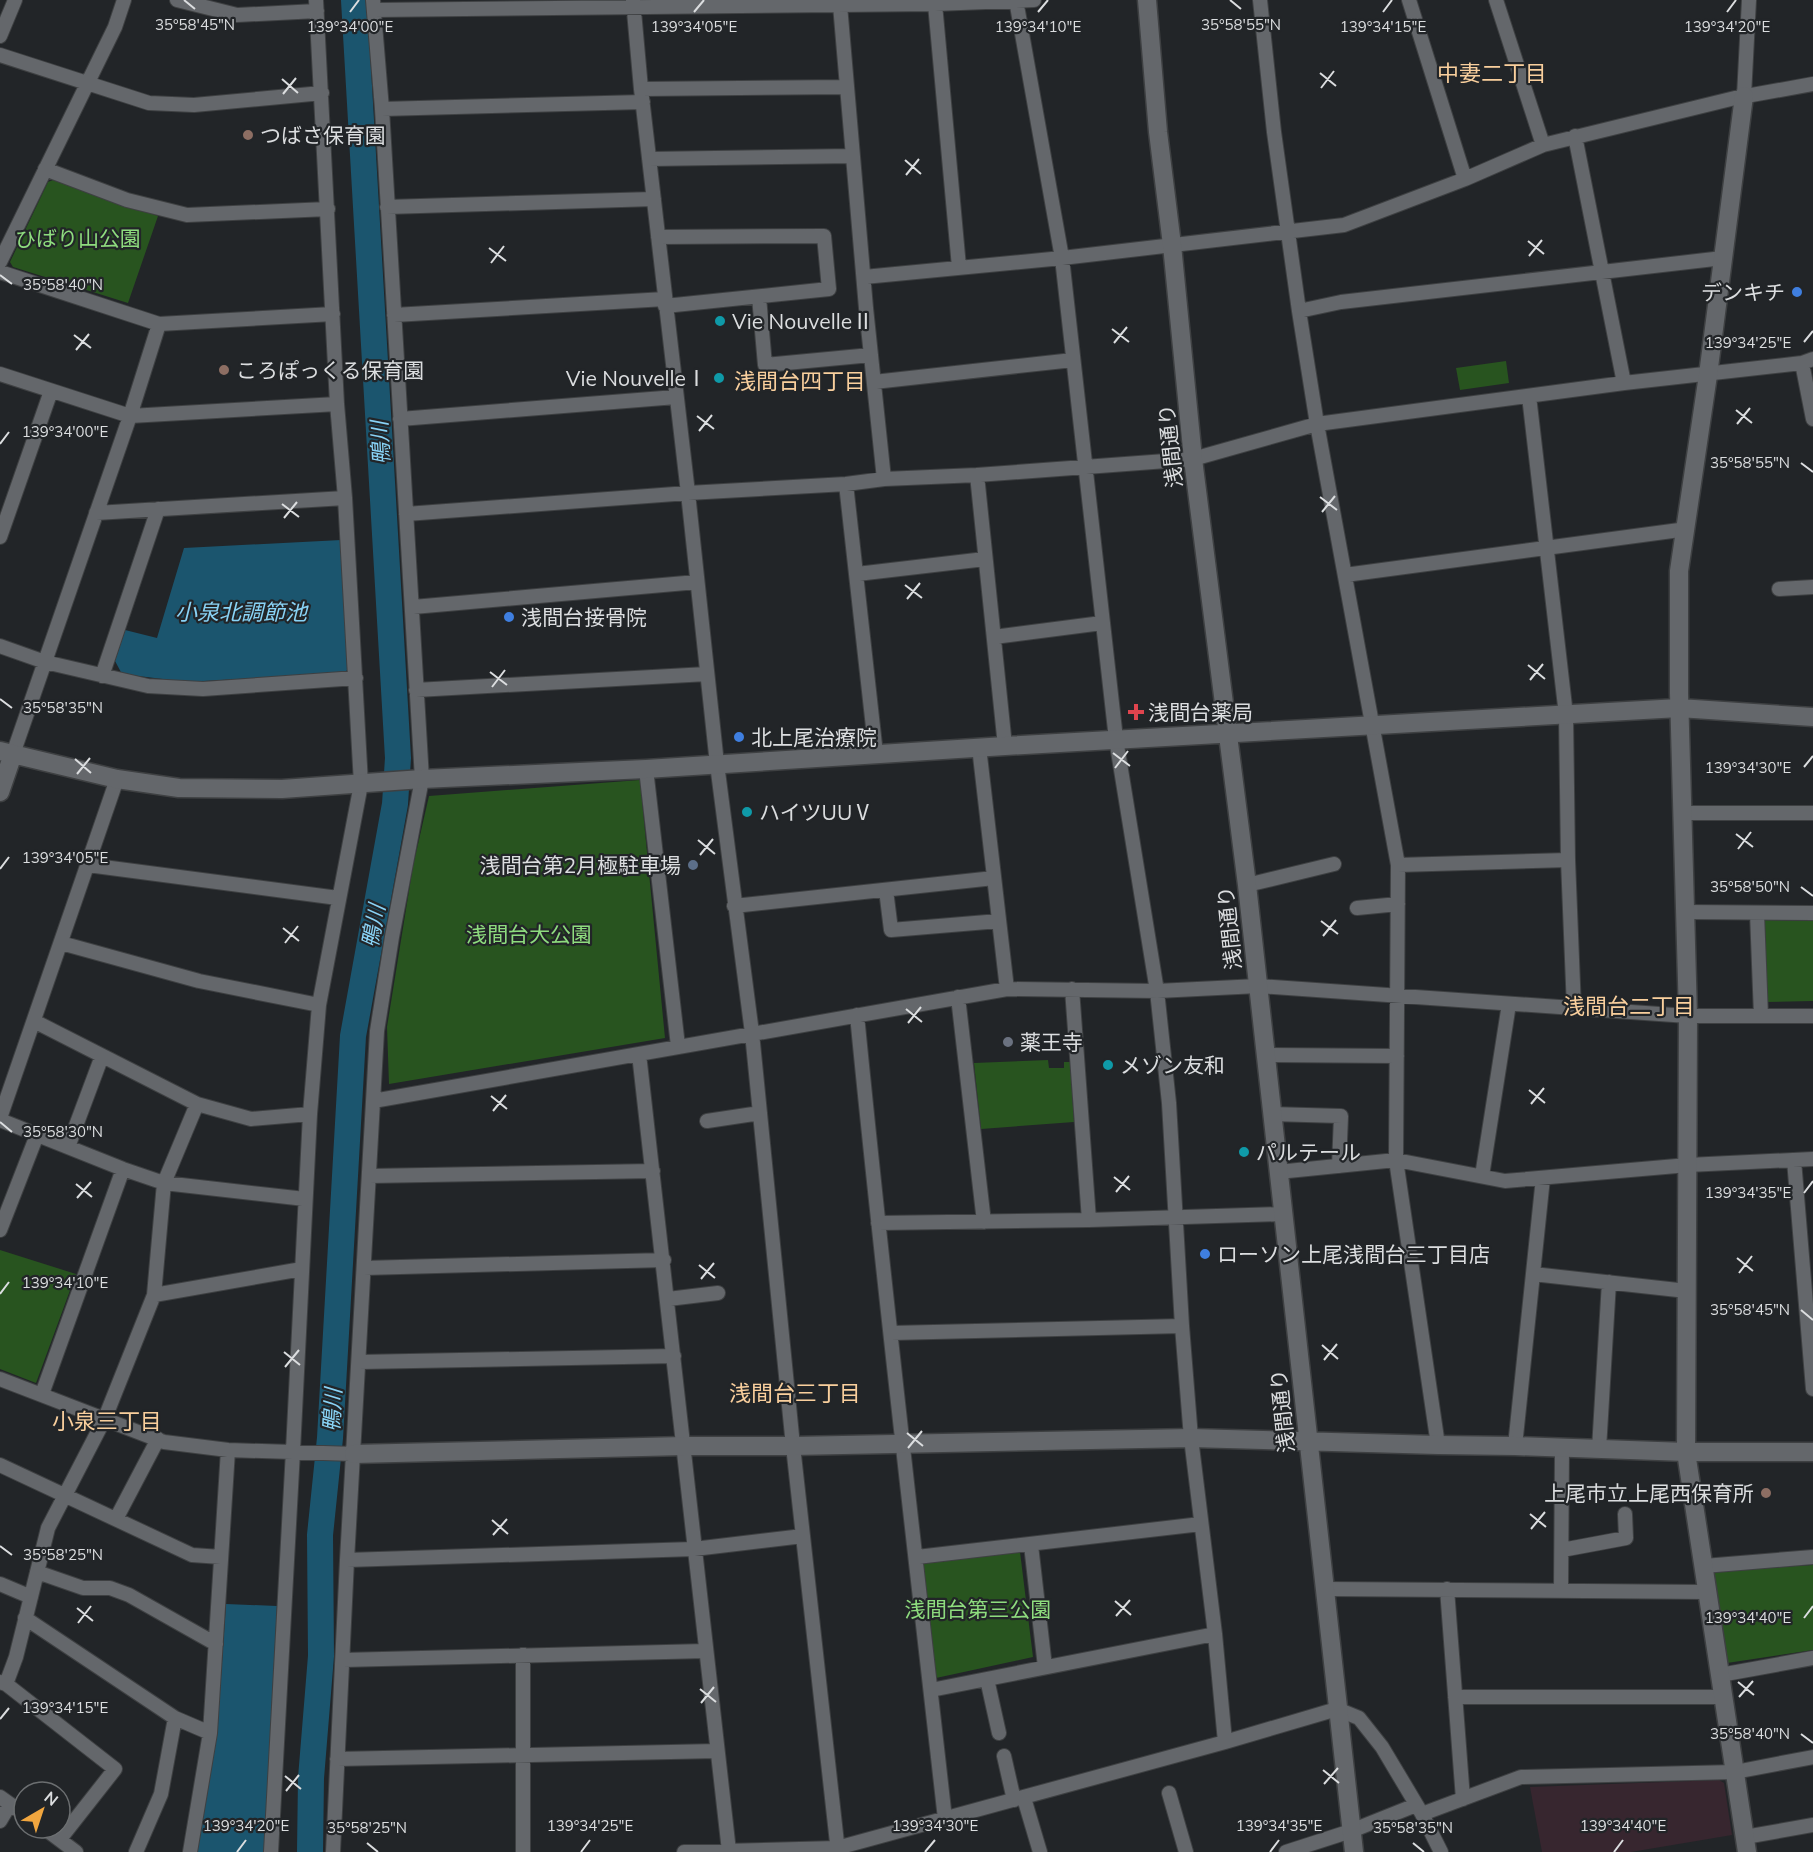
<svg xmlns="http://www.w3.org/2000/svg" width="1813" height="1852" font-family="Mulish,'Noto Sans JP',sans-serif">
	<rect width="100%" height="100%" fill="#222528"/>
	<path fill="#37262f" d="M1719,1780l5,3 8,52 -101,17h-89l-12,-65z"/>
	<path fill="#28541f" d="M53,180l105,36 -30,87 -115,-36 -3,-5 38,-80z
		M1506,361l3,22 -49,7 -4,-22z
		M640,780l25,258 -276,46 -2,-57 26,-161 16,-70z
		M1762,920l51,1v80l-48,1z
		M1048,1060l1,8h15v-6h6l4,60 -93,7 -7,-66z
		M0,1250l76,24 -40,109 -36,-14z
		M1020,1552l13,105 -97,21 -13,-117z
		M1813,1565v85l-86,13 -13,-92z"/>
	<path fill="#1b556e" d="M341,540l10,124 -6,9 -158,9 -65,-8 -7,-13 10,-31 32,8 27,-90z
		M226,1604l51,2 -13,246h-67l20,-117z"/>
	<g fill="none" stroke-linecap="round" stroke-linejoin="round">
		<path stroke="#1b556e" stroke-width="26" d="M310,1852l1,-74 10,-122 -1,-121 10,-97 23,-402 42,-232 3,-46 -44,-758"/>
		<defs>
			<path id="minor" d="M177,0l60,15 80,-4
				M633,0l8,89 47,404 29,271 35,269 41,413 45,406
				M1016,0l46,258 54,481 41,252 12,112 13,223 9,112 24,196 10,108
				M1260,0l14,132 25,179 18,113 81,441 -2,295 42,285
				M1409,0l56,179
				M1496,0l47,145
				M935,4l24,263
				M840,5l26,303 18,171
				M374,10l561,-6 99,-4
				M0,36l15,-36
				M0,55l149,48 45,2 128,-12
				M641,89l205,-2
				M1744,96l5,-96
				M382,109l261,-7
				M1575,136l49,247
				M649,159l204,-3
				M45,169l82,31 60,15 141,-6
				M387,207l267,-8
				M658,237l166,-1 5,53 -164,17
				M0,262l115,-235 9,-27
				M0,272l159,52 174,-10
				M864,277l198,-19 282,-33 121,-46 78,-34 192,-47 78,-14
				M759,297l6,68 106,-10
				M1299,311l42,-9 382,-44
				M394,315l271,-16
				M1802,363l11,56
				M0,374l130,42 207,-12
				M874,382l199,-22
				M1529,396l37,319 2,145 6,149
				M400,419l276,-22
				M977,475l28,271
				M846,484l30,270
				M96,513l249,-15
				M406,514l282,-21 158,-9 38,-5 93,-4 216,-16 124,-35 307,-41 178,-20 11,-4
				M0,537l51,-146
				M857,574l128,-15
				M1345,575l342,-46
				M1779,589l34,-2
				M413,607l284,-25
				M994,637l108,-14
				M0,646l45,16 103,24 55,3 153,-11
				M102,676l56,-167
				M416,690l291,-16
				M979,747l28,242
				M13,754l117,-338 29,-92
				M646,769l32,277
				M1682,813h131
				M88,865l250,33
				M1398,865l170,-5
				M1247,885l87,-21
				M886,890l5,40 108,-9
				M734,906l260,-28
				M1357,908l41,-4
				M1685,912l128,1
				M1757,913l4,103
				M61,943l138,38 120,24
				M1072,989l17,231
				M958,997l26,225
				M857,1015c26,268 58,536 88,804
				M34,1021l163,83 54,15 59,-5
				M639,1054c32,265 58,531 90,797
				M1265,1055l132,1
				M373,1101l634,-112 150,2 101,-5 430,30h125
				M1271,1114l70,2 -2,50
				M0,1118l117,-339
				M0,1120l123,49 41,14 141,16
				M707,1121l53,-8
				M68,1147l34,-91
				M1794,1160l19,229
				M1278,1172l118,-12 109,21 183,-16 125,-6
				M369,1176l284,-5
				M1482,1176l27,-172
				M878,1223l211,-3 194,-6
				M0,1230l37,-95
				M364,1268l300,-8
				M1533,1274l154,17
				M154,1295l148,-26
				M668,1299l50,-6
				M891,1333l291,-7
				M359,1362l315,-6
				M0,1379l164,63 64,8 126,4
				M42,1394l81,-225
				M1515,1446l28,-268
				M1599,1449l10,-167
				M0,1465l192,90 29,2
				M116,1519l42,-80
				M1031,1545l14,122
				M1562,1550l64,-12 -1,-24
				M917,1557l284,-33
				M347,1560l347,-11 109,-13
				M1704,1566l109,-9
				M37,1572l46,16h27l19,7 87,49
				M0,1584l31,13
				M1325,1589l382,3
				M1447,1589l16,210
				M1561,1590l1,-142
				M25,1618l150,100 35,15
				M343,1660l362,-9
				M1720,1675l93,-17
				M987,1679l12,54
				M0,1682l6,2 109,85 -55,70
				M6,1684l10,-27 32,-129 57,-110 49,-123 10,-112 33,-79
				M931,1690l284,-56
				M1455,1697h268
				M1004,1756l10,44
				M337,1759l380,-8
				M1169,1793l17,59
				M0,1797l24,17
				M1024,1798l16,54
				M1422,1814l99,-37 214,-5 78,-15
				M0,1821l10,-17
				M44,1828l32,24
				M1745,1837l68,-12
				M136,1852l25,-58 14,-76
				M190,1852l20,-119 18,-283
				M271,1852l22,-401 17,-337 9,-109 42,-221 -16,-286 -8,-94 -21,-404
				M333,1852l14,-292 30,-529 15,-94 30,-158 -40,-670 -9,-109
				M523,1852v-197
				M684,1852l153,-4 388,-106 112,-33 22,9 23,29 40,67 19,38
				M1286,1852l65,-21 65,-26"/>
			<path id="tertiary" d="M1147,0l11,132 14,113 21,214 54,426 107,967
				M1744,96l-36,279 -29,196v122l9,323 -2,436 61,400
				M0,751l117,28 62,9 103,1 140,-10 224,-10 359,-23 674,-38 134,9
				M0,792l13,-38
				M354,1454l330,-8h109l398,-8 247,7 77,1 171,6h127"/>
		</defs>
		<use href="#minor" stroke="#3e4042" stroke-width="16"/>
		<use href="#tertiary" stroke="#3e4042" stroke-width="21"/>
		<use href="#minor" stroke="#64676b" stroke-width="14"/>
		<use href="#tertiary" stroke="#64676b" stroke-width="18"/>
	</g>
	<path fill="none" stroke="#dbdddf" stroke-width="2" d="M184,0l11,9M1230,0l11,9M350,12l9,-12M694,12l10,-12M1038,12l10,-12M1383,12l9,-12M1727,12l9,-12M1320,73l16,13M282,79l16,14M1321,88l13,-17M283,94l13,-16M905,160l16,14M906,175l13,-16M1528,241l16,13M489,248l17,13M1529,256l13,-16M491,263l13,-17M0,275l12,9M1112,329l17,13M74,335l17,13M1804,342l9,-11M1114,343l13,-16M76,350l13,-16M1736,410l16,13M697,416l17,13M1737,424l13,-16M699,431l13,-16M0,444l9,-12M1801,463l12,9M1320,497l17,13M282,504l17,13M1322,512l13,-16M284,518l13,-16M905,585l17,13M907,599l13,-16M1528,665l17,14M490,672l17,13M1530,680l13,-16M492,687l13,-17M0,699l12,9M1113,753l17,13M75,759l16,14M1804,767l9,-11M1115,768l13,-17M77,774l13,-16M1736,834l17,13M698,840l17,14M1738,849l13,-17M700,855l13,-16M0,869l9,-12M1801,887l12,9M1321,921l17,13M283,928l16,13M1323,936l13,-16M285,943l13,-17M906,1009l16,13M908,1023l13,-16M1529,1090l16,13M491,1096l16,13M1531,1104l13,-16M493,1111l13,-16M0,1122l12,10M1114,1177l16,13M76,1184l16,13M1116,1192l13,-16M1804,1193l9,-12M77,1198l14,-16M1737,1258l16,13M699,1265l16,13M1739,1273l13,-17M701,1279l13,-16M0,1294l9,-12M1801,1310l12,10M1322,1345l16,14M284,1352l16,13M1324,1360l13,-16M285,1367l14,-17M907,1433l16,13M908,1448l14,-17M1530,1514l16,13M492,1520l16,14M1531,1529l14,-17M493,1535l14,-16M0,1546l12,9M1115,1601l16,14M77,1608l16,13M1116,1616l14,-16M1804,1618l9,-12M78,1623l13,-17M1738,1682l16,13M700,1689l16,13M1739,1697l14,-16M701,1703l13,-16M0,1719l9,-11M1801,1734l12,9M1323,1770l16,13M285,1776l16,13M1324,1784l14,-16M286,1791l13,-16M367,1843l11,9M1413,1843l11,9M237,1852l9,-12M581,1852l9,-12M925,1852l10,-12M1270,1852l9,-12M1614,1852l9,-12"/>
	<g fill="#8d6e63" stroke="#222528" stroke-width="2">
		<circle cx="248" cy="135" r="6"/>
		<circle cx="224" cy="370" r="6"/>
		<circle cx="1766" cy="1493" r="6"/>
	</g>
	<g fill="#3f7fe0" stroke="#222528" stroke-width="2">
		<circle cx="1797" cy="292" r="6"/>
		<circle cx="509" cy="617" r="6"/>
		<circle cx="739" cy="737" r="6"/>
		<circle cx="1205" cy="1254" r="6"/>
	</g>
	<g fill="#0f9aa8" stroke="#222528" stroke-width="2">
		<circle cx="720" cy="321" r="6"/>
		<circle cx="719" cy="378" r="6"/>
		<circle cx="747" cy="812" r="6"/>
		<circle cx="1108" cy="1065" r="6"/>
		<circle cx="1244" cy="1152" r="6"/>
	</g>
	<path fill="#e0444e" stroke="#222528" stroke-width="2" d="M1133 703h6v6h6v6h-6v6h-6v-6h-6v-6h6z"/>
	<circle fill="#5c6f8a" stroke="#222528" stroke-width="2" cx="693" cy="865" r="6"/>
	<circle fill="#6b7280" stroke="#222528" stroke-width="2" cx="1008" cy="1042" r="6"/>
	<g text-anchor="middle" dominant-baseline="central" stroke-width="4.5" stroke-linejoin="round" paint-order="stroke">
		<g font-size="21" fill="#dbdddf" stroke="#222528" text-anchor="start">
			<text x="260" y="135">つばさ保育園</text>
			<text x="1785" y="292" text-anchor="end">デンキチ</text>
			<text x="732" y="321">Vie NouvelleⅡ</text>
			<text x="236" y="370">ころぽっくる保育園</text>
			<text x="707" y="378" text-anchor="end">Vie NouvelleⅠ</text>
			<text x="521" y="617">浅間台接骨院</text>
			<text x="1148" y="712">浅間台薬局</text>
			<text x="751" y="737">北上尾治療院</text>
			<text x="759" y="812">ハイツUUⅤ</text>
			<text x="681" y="865" text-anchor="end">浅間台第2月極駐車場</text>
			<text x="1020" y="1042">薬王寺</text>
			<text x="1120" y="1065">メゾン友和</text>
			<text x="1256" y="1152">パルテール</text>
			<text x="1217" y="1254">ローソン上尾浅間台三丁目店</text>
			<text x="1754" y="1493" text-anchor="end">上尾市立上尾西保育所</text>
		</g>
		<g font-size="21" fill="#8edc7e" stroke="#222528">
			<text x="78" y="238">ひばり山公園</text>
			<text x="529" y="934">浅間台大公園</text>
			<text x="978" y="1609">浅間台第三公園</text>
		</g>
		<g font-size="21" fill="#dbdddf" stroke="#222528">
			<text transform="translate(1170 446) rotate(-96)">浅間通り</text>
			<text transform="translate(1229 928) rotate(-96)">浅間通り</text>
			<text transform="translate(1282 1411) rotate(-96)">浅間通り</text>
		</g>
		<g font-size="22" fill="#f9cf9d" stroke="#222528">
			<text x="1492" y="73">中妻二丁目</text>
			<text x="800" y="381">浅間台四丁目</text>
			<text x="1629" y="1006">浅間台二丁目</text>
			<text x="795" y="1393">浅間台三丁目</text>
			<text x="107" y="1421">小泉三丁目</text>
		</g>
		<g font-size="22" font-style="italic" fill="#89d3f6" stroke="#222528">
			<text transform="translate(380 443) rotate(-93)">鴨川</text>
			<text x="241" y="612">小泉北調節池</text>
			<text transform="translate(373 926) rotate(-80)">鴨川</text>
			<text transform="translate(332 1410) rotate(-87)">鴨川</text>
		</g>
	</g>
	<g font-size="15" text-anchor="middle" fill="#dbdddf" stroke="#222528" stroke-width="4.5" stroke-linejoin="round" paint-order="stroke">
		<text x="195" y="30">35°58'45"N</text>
		<text x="1241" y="30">35°58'55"N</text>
		<text x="350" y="32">139°34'00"E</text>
		<text x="694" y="32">139°34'05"E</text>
		<text x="1038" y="32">139°34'10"E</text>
		<text x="1383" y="32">139°34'15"E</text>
		<text x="1727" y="32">139°34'20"E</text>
		<text x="63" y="290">35°58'40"N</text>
		<text x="1748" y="348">139°34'25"E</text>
		<text x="65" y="437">139°34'00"E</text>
		<text x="1750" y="468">35°58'55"N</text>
		<text x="63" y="713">35°58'35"N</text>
		<text x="1748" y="773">139°34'30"E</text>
		<text x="65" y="863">139°34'05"E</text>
		<text x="1750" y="892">35°58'50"N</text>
		<text x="63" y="1137">35°58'30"N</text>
		<text x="1748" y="1198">139°34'35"E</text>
		<text x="65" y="1288">139°34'10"E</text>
		<text x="1750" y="1315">35°58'45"N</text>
		<text x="63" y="1560">35°58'25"N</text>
		<text x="1748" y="1623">139°34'40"E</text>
		<text x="65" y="1713">139°34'15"E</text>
		<text x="1750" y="1739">35°58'40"N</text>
		<text x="246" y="1831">139°34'20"E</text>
		<text x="590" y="1831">139°34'25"E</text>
		<text x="935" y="1831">139°34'30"E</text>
		<text x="1279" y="1831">139°34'35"E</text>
		<text x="1623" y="1831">139°34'40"E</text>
		<text x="367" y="1833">35°58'25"N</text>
		<text x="1413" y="1833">35°58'35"N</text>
	</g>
	<g transform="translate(42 1810) rotate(39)"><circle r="28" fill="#222528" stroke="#6c6f71" stroke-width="1.5"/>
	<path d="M0-4.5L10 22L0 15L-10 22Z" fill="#f1a63f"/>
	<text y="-9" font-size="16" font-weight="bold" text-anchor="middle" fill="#dbdddf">N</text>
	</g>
</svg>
